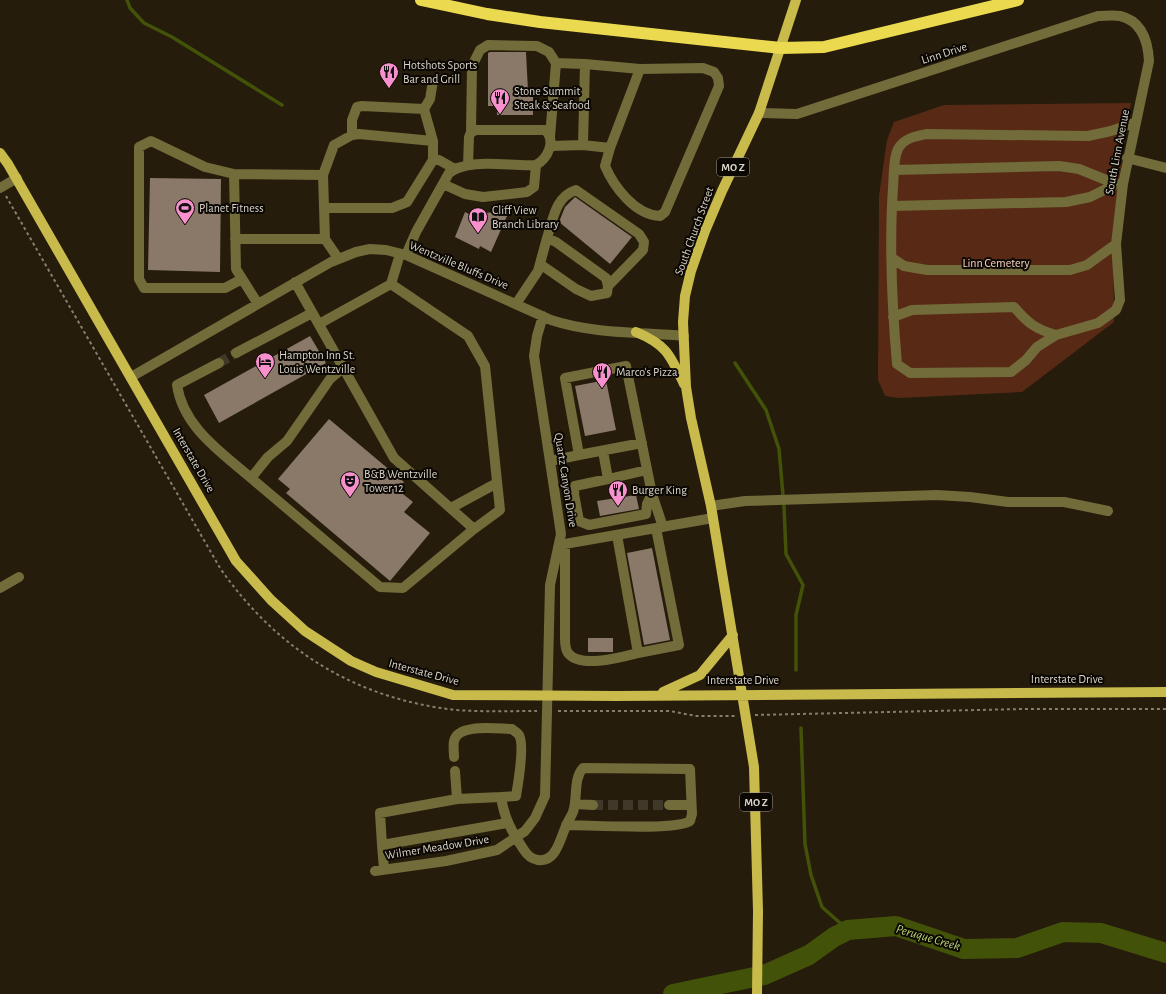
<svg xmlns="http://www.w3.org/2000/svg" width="1166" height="994" font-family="'Alegreya Sans',sans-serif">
	<rect width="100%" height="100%" fill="#251c0b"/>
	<path fill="#582a16" d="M1131,103l-8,47 -10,80 1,92 -92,70 -123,6 -14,-2 -7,-16 1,-184 8,-56 7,-18 50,-17z"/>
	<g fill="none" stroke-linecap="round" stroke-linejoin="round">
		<path stroke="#435209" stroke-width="3.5" d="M127,0l3,8 14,15 28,14 110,68
			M735,363l31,47 13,39 5,58 2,47 17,31 -7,30v55
			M801,728l4,116 6,31 11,32 26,23"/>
		<path stroke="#435209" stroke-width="20" d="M673,994l91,-19 45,-20 25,-18 14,-7 48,-4 68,23 53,-1 46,-16 38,1 65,20"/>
	</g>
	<path fill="#8a7868" d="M490,52h36l2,39h5v24h-36v-9h-9v-53z
		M150,178l71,1 -1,93 -72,-2z
		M575,197l57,40 -22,27 -51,-42 6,-15z
		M465,212l4,2 29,-2 9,4 -16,36 -11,-6 -1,3 -24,-12z
		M310,336l16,27 -107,60 -15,-28z
		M606,380l10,50 -31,6 -10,-50z
		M329,419l75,63 -6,8 15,12 -9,10 26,21 -40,48 -104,-88 4,-4 -12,-10z
		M636,495l3,14 -39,7 -3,-15z
		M652,548l18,92 -26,5 -17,-92z
		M588,638h25v14h-25z"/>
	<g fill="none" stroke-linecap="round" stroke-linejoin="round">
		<path stroke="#403828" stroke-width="10" stroke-dasharray="10 5" stroke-linecap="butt" d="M219,363l17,-10
			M593,805h76"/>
		<path stroke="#867f71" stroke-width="2" stroke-dasharray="3 3" stroke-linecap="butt" d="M6,196l214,372c57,82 136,131 236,142 27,2 54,1 81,1
			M558,711h112l26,5h39
			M755,715l267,-6h144"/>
		<path stroke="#726b3a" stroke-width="10" d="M759,113l38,1 301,-98c7,0 15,-1 22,0 22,5 28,26 29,45l-26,123 -7,60 4,56 -4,10 -18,13 -42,12 -19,12 -11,13 -15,12 -101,1 -13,-9c-5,-58 -8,-118 -4,-176 1,-12 0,-29 5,-39 6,-11 18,-13 29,-15l161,2 23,-5 23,-8
			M471,132l1,-66 8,-16 8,-5 49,1 12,6 7,11 -6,74
			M352,135v-15l5,-13 5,-1 62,3
			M433,141l-9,-32 6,-10 3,-18
			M583,145l27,3 -5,18c9,21 30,49 55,50l5,-4 54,-126 -1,-8 -4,-6 -11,-4 -63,1 -55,-5
			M551,146l32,-1 2,-81 -29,-1
			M610,148l30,-79
			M1127,158l39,10
			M894,170l165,-4 20,3 37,15
			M234,174l-29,-7 -54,-26 -12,6v132l5,9h81l17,-9
			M323,175l11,-30 18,-10 7,-1 74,7v19h6l16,9
			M443,184l22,10 18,3 44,-5 7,-5 2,-22
			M0,188l17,-10
			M892,206l174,-4 24,-5 26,-13h7
			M324,208h68l15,-6 26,-42
			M547,238c6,-18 8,-41 29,-48l63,44 5,8 -1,8 -35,36
			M235,239h90
			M406,255l10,-23 33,-59c20,-16 62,-6 87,-8 11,-6 21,-24 9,-35h-69l-5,2 -2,5 -1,28
			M892,258l12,8 23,4h143l17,-5 29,-21
			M295,282l99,176 80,71 26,-19 -15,-144 -17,-30 -77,-52 -72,40
			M391,284l9,-30
			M258,304l-22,-35 -2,-95 89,1 2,64 13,19
			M516,304l22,-33 9,-33 9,4 50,36 2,8 -1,7 -16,3 -15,-7 -36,-25
			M893,317l19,-7 102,-3c14,16 21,22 42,28
			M236,353l76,-40
			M219,363l-42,22c6,42 44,67 74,93
			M343,368l-13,11 -43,62 -19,16 -17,21 129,109 23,1 71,-59
			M131,377l200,-115 25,-10 14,-3 16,1 20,5 145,65c42,14 89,12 133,16
			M603,451l5,28 39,-9
			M579,455l63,-12
			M550,461l29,-6 -14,-77 61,-12 26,128 11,33
			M608,479l-33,7 -1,8 5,27 10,4 57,-11 1,-10 5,-10
			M711,506l34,-5 192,-6 33,2 38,5h56l44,9
			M451,508l46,-25
			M617,535l21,118 41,-8 -23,-117
			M565,544v94c0,4 0,11 3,15 12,16 54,4 70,0
			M559,545l154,-27
			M0,588l19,-11
			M454,757c0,-5 -1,-11 0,-16 4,-18 43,-12 58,-12 2,2 6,4 7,6 6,10 -1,49 -3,61l-15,1c3,21 11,35 23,53 3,5 8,9 14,10 18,3 22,-21 28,-34 2,-5 5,-9 7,-14 5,-14 0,-33 10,-44l107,1 2,45 -2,7c-14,10 -101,4 -124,4
			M455,771l2,28
			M501,797l-44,2 -77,14 2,32 125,-22
			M575,804l18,1
			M669,805h22
			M382,845l2,24
			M375,871l71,-10 51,-11 28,-19 10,-13 10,-22 5,-211 11,-51 -27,-178 3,-20 6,-20"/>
		<path stroke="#c8ba4b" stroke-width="10" d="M0,153l8,11 228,397 35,39 34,31 46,30 25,11 77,23 163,1 550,-4
			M636,332c31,13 34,23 48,52
			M663,692l37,-17 33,-40
			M757,994l1,-83 -4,-144 -43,-261 -20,-88 -5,-31 -3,-65 2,-26 6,-25 14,-40 17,-40 37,-78 37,-113"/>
		<path stroke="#ebd950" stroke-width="12" d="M421,0l66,14 53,8 241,26 43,-1 194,-47"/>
	</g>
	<defs>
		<symbol id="restaurant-pin" viewBox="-11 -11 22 30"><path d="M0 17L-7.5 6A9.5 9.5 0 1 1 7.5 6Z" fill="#f790cd" stroke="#0b0703"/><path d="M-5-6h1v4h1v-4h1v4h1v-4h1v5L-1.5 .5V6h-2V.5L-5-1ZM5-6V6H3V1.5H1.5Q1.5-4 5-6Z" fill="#111"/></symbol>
		<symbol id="stadium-pin" viewBox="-11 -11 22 30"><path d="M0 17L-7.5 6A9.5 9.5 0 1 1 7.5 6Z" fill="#f790cd" stroke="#0b0703"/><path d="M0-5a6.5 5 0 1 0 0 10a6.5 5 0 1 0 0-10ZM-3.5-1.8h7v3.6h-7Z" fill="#111"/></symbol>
		<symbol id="library-pin" viewBox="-11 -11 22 30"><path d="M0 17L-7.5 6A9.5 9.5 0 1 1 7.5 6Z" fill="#f790cd" stroke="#0b0703"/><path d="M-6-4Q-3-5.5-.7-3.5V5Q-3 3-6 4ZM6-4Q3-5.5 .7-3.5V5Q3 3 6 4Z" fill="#111"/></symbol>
		<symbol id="hotel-pin" viewBox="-11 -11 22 30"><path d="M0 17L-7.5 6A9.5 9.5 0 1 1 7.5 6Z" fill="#f790cd" stroke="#0b0703"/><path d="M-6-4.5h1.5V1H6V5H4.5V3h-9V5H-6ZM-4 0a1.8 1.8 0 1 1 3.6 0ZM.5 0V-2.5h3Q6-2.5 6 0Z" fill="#111"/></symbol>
		<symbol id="theatre-pin" viewBox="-11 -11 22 30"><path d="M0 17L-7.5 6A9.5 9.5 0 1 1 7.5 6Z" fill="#f790cd" stroke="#0b0703"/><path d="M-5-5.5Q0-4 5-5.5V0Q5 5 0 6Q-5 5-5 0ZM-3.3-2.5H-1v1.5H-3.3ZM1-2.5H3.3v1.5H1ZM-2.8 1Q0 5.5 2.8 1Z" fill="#111"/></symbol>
	</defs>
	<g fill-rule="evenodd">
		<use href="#restaurant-pin" x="378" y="61" width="22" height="30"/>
		<use href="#restaurant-pin" x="489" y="87" width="22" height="30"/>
		<use href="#stadium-pin" x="174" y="197" width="22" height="30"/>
		<use href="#library-pin" x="467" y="206" width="22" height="30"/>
		<use href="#hotel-pin" x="254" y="351" width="22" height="30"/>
		<use href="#restaurant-pin" x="591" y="361" width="22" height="30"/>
		<use href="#theatre-pin" x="339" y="470" width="22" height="30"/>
		<use href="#restaurant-pin" x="607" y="479" width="22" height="30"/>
	</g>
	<g text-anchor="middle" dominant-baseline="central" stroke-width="4" stroke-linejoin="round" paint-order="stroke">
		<g fill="#0b0703" stroke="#9c968e" stroke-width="1">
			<rect x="717" y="158" width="32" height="18" rx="3"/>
			<rect x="740" y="793" width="32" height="18" rx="3"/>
		</g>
		<g font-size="11" font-weight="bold" fill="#dad4c9">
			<text x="733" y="167">MO Z</text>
			<text x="756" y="802">MO Z</text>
		</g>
		<g font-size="12" fill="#dad4c9" stroke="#0b0703">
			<text transform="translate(944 53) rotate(-18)">Linn Drive</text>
			<text transform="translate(1117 152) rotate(-79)">South Linn Avenue</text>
			<text transform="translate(694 231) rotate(-70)">South Church Street</text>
			<text transform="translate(459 265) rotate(23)">Wentzville Bluffs Drive</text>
			<text transform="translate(194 460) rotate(60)">Interstate Drive</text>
			<text transform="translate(566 480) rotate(81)">Quartz Canyon Drive</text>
			<text transform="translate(424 672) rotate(15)">Interstate Drive</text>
			<text x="1067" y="679">Interstate Drive</text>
			<text x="743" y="680">Interstate Drive</text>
			<text transform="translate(437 847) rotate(-9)">Wilmer Meadow Drive</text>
		</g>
		<g font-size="12" fill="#dad4c9" stroke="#0b0703" text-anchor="start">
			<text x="403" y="65">Hotshots Sports<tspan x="403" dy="14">Bar and Grill</tspan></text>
			<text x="514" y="91">Stone Summit<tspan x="514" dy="14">Steak &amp; Seafood</tspan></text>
			<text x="199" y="208">Planet Fitness</text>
			<text x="492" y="210">Cliff View<tspan x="492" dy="14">Branch Library</tspan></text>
			<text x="279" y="355">Hampton Inn St.<tspan x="279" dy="14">Louis Wentzville</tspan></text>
			<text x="616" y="372">Marco's Pizza</text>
			<text x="364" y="474">B&amp;B Wentzville<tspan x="364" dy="14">Tower 12</tspan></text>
			<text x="632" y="490">Burger King</text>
		</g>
		<g font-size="12" fill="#f9d1c2" stroke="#0b0703">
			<text x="996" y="263">Linn Cemetery</text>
		</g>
		<g font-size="13" font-style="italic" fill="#b9d273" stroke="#0b0703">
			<text transform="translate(928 938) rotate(16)">Peruque Creek</text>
		</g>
	</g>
</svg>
